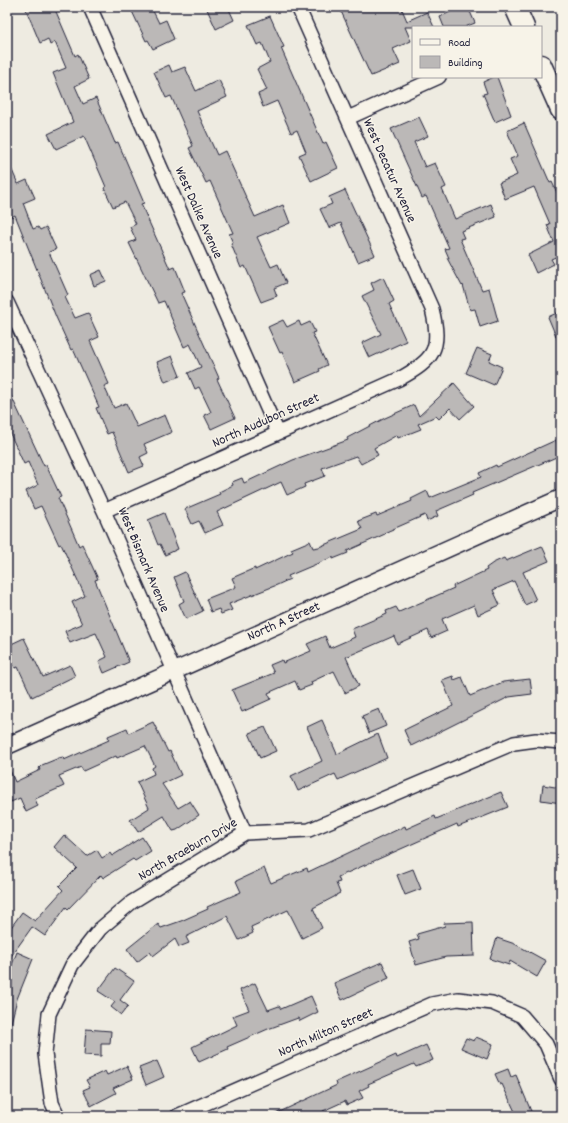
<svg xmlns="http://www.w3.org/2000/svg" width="568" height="1123" font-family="Dekko,sans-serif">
	<rect width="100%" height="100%" fill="#eeebe1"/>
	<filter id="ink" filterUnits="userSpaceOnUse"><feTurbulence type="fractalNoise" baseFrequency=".025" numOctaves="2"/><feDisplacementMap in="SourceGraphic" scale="8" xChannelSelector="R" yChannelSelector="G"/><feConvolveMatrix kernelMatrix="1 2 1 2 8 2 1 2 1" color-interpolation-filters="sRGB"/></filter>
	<g filter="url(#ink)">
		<path fill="#bbb8b7" stroke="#22223b" d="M25,7h29l21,49 3,-2 11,25 -14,7 8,18 13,-6 19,45 3,-1 26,61 -3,1 29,65 5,-2 10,25 -4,1 38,85 -2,1 18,39 -24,11 -7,-14 7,-3 -12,-25 -4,2 -7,-16 13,-6 -11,-23 -6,3 -20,-46 -6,2 -29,-60 7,-3 -6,-13 6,-3 -11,-22 -12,5 -9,-19 2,-1 -22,-51 -28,13 -8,-15 25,-12 -20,-49 13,-5 -11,-26 -5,3 -2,-6 -8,4z
			M130,7h21l8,16 7,-3 8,19 -21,10 -5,-9 -2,1z
			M206,7h22l6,13 -18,9z
			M339,7h62l6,14 20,-9 7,15h-29l6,14 -18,8 7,15 -29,12z
			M450,7h18l7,16 -10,4h-21l-4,-10 12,-6z
			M270,16l14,31 -3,1 42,96 3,-2 12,26 -27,13 -12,-26 7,-3 -9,-22 -6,3 -14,-32 -14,6 -5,-13 9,-4 -10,-21 13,-7 -8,-19 -5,2 -9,-20z
			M169,65l3,7 13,-5 11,24 23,-11 8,17 -30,14 20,44 8,-4 30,66 28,-12 7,18 -33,14 14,30 7,-3 8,19 -12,5 3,8 -16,6 -16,-36 -4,2 -10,-24 2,-1 -4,-9 4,-1 -23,-52 -4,2 -17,-35 4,-2 -22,-50 -5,2 -12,-26z
			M494,77h3l14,38 -16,7 -12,-28 4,-1 -4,-11z
			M419,117l9,19 -14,6 11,25 10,-4 11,24 -4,2 13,30 36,-15 5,13 -35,14 3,7 -4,1 22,51 7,-2 9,33 -18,6 -5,-18 -5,1 -7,-25 -1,1 -15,-28h2l-4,-9 4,-1 -23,-52 -4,2 -31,-69z
			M524,123l26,60 2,-1 9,19v56l-1,-2 -9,4 3,5 -18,9 -8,-18 26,-13 -7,-17 3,-1 -16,-37 -29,12 -6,-16 18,-8 -7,-16 8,-3 -11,-25z
			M7,159l11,25 9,-4 8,18 -12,5 10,26 5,-2 2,3 6,-3 10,22 -7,3 19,43 -3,2 10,21 13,-5 11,24 -9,4 19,43 -5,2 10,22 12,-5 11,24 28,-12 7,17 -28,12 4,9 -8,4 4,9 -15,6 -17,-40 -5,2 -11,-26 3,-1 -26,-58 -2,1 -15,-33 -41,-102 -4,2 -4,-9z
			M345,190l30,65 -17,7 -17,-39 -12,5 -9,-19 12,-5 -3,-7z
			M101,270l5,11 -12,5 -4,-11z
			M383,277l11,24 -5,3 17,37 -37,17 -7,-15 19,-9 -19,-38 12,-6 -3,-7z
			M561,311v37l-13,-31z
			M283,320l4,7 12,-6 2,5 9,-4 5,10 -3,1 15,32 -8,4 1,2 -25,11 -13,-30 -2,1 -12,-26z
			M477,348l15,6 -3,7 13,6 -8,18 -28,-12z
			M172,356l8,20 -15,6 -8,-20z
			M454,383l20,23 -14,13 -10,-11 -11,11 -3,-3 -18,8 3,5 -23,9 -1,-3 -23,13 4,7 -17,9 -5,-8 -34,12 3,8 -21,8 1,3 -18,8 -6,-13 -64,30 6,13 -18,8 -6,-12 -7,3 -7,-15 35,-15 -1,-2 14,-7 -1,-3 10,-4 2,5 49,-23 55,-20 -1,-2 38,-20 29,-13 5,11z
			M7,387l37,79 2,-1 15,32 -3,1 21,48 3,-2 16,35 -3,1 34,82 -25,11 -5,-12 8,-4 -11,-24 -26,10 -5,-12 17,-7 -10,-22 13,-6 -24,-52 -2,1 -18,-39 -7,3 -8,-18 12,-6 -10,-23 -4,2 -17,-37z
			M556,440l5,15 -89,38 1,2 -37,16 2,5 -11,5 -2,-6 -41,18 1,1 -38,17 1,2 -15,6v-2l-45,19 2,3 -13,6 -48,19 3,6 -11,4 -2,-5 -8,3 -5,-13 30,-12 -4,-9 23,-10v2l38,-18 -2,-3 19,-8 3,7 6,-1 43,-18 -4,-8 18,-7 1,2 35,-15 -1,-2 16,-8 3,7 51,-21 -2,-4 17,-8 1,2z
			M164,513l14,36 -13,6 -5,-11 -2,1 -10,-25z
			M542,546l7,15 -26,11 13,28 -11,5 -11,-24 -21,9 7,15 -22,10 -4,-10 -32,14 5,12 -16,7 -3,-8 -31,14 -3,-8 -48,21 13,29 -14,7 -11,-22 -23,11 1,3 -13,5 -4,-9 -27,12 3,6 -29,13 -10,-22 42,-17 -4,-8 12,-5 1,3 28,-12 -4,-7 18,-8 5,12 25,-11 -3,-8 35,-15 -1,-3 10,-4 3,5 55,-24 -1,-2 34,-16 -1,-2 7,-5 11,-5 2,3z
			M185,572l18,39 -17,8 -7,-15 5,-3 -10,-24z
			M24,638l19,39 27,-12 5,11 -43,21 -14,-30 -3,1 -8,-19v-3z
			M453,676l1,4 8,-3 8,19 33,-14 27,-3 2,15 -23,3 -98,49 -7,-16 49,-24 -11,-26z
			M379,709l7,17 -17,7 -7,-17z
			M322,720l15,34 41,-20 9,24 -49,22 -3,-6 -37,17 -7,-15 31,-15 -15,-34z
			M153,722l15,30 2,-1 11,24 -19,9 16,24 12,-7 9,14 -22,15 -4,1 -9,-15 -26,16 -8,-12 19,-12 -12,-26 17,-8 -2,-6 3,-2 -10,-20 -28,12 -1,-2 -33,15 -2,-4 -22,9 5,10 -29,13 3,7 -12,6 -6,-14 -9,4 -4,-8v-31l8,19 25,-12 -1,-2 3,-3 17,-7 4,-1 1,3 45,-20 -1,-4 19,-8 2,5z
			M265,727l11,24 -16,7 -11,-25z
			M543,785l18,3v15l-20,-3z
			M501,792l7,15 -50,20 -1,-3 -119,53 2,5 -4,1 4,10 -4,2v1l-23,12 9,20 -20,10 -14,-28 -37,17 2,6 -14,7 -12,-24 -41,21 3,6 -10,4 -4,-8 -22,17 -3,-4 -13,10 -10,-13 31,-25 3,4 20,-7 27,-12 -1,-2 34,-15 -5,-11 28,-13 7,15 36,-15 1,4 97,-46 1,3 29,-13 1,3z
			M64,835l23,21 10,-6 5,8 8,-5 2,3 30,-19 9,14 -16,10 -2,-2 -30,19 -2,-3 -33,34 -2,-2 -21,29 -13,-9 -25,35v-29l15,-21 13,9 28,-31 -4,-4 18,-18 -23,-21z
			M413,869l8,20 -16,6 -8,-20z
			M473,922l1,34 -28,1 -30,8 -7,-23 10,-3 -2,-5 28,-8 -1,-3z
			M497,938l18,6 31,17 -9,16 -27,-16 -1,4 -19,-6z
			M17,952l16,7 -16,40 -6,24 -4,-1v-45z
			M382,962l7,16 -47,22 -8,-17z
			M115,968l19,13 -14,19 8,6 -7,9 -10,-8 4,-5 -17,-11z
			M255,983l13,27 11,-4 2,3 30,-13 7,16 -18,9 -2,-3 -30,11 -41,18 1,2 -29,13 -7,-15 45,-22 -4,-9 16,-6 -9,-20z
			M86,1029l25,2 -1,13h-9v12l-17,-1z
			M476,1037l17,7 -6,15 -26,-11 5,-10 8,3z
			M426,1045l7,15 -17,7 -2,-3 -46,20 1,2 -10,5 4,7 -16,7 -2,-4 -22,10 2,5h-54l66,-31 -1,-3 49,-22 11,-5 1,3z
			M157,1061l7,16 -18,8 -7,-17z
			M127,1066l6,13 -20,9 3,5 -25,13 -8,-16 7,-3 -4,-7 19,-9 2,4z
			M508,1069l3,8 5,-2 17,41h-16l-15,-32 -2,1 -5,-11z"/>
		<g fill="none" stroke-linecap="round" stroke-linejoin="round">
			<defs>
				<path id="minor" d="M90,7l188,426
					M348,118l91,-41
					M7,302l97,209 141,322
					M104,511l295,-132c35,-19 43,-30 33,-70l-134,-302
					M58,1116l-6,-13 -7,-49 4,-40 23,-49 28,-36 32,-27 113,-69 64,-3 205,-87 22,-3 25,2
					M177,1116l255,-112 26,-5 34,4 30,13 24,28 15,35"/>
				<path id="tertiary" d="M7,746l554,-248"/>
				<path id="primary" d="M515,7l9,20
					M541,65l20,45"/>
			</defs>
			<use href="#minor" stroke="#22223b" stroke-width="16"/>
			<use href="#tertiary" stroke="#22223b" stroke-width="19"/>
			<use href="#primary" stroke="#22223b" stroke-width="23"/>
			<use href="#minor" stroke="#f7f3e8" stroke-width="13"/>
			<use href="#tertiary" stroke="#f7f3e8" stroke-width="16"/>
			<use href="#primary" stroke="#f7f3e8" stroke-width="20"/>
		</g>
	</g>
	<g text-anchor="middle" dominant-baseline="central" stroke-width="3" stroke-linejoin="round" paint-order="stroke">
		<g font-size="14" fill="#22223b" stroke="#f7f3e8">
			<text transform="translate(389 171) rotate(66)">West Decatur Avenue</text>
			<text transform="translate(198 213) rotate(66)">West Dalke Avenue</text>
			<text transform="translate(266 421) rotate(-24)">North Audubon Street</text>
			<text transform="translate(143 560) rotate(67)">West Bismark Avenue</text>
			<text transform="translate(284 622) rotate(-24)">North A Street</text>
			<text transform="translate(188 850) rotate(-30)">North Braeburn Drive</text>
			<text transform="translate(326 1033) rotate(-24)">North Milton Street</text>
		</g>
	</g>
	<rect width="568" height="1123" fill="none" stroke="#f7f3e8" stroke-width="24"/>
	<rect x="12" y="12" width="544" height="1099" fill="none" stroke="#22223b" stroke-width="1.5" filter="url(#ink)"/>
	<rect x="412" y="26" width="130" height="52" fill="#f7f3e8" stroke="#a29fa3"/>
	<rect x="420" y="39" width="20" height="6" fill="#f7f3e8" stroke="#a29fa3"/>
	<text x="448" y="46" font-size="12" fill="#22223b">Road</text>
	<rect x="420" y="56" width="20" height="12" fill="#bbb8b7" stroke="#a29fa3"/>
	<text x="448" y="66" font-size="12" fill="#22223b">Building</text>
</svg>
